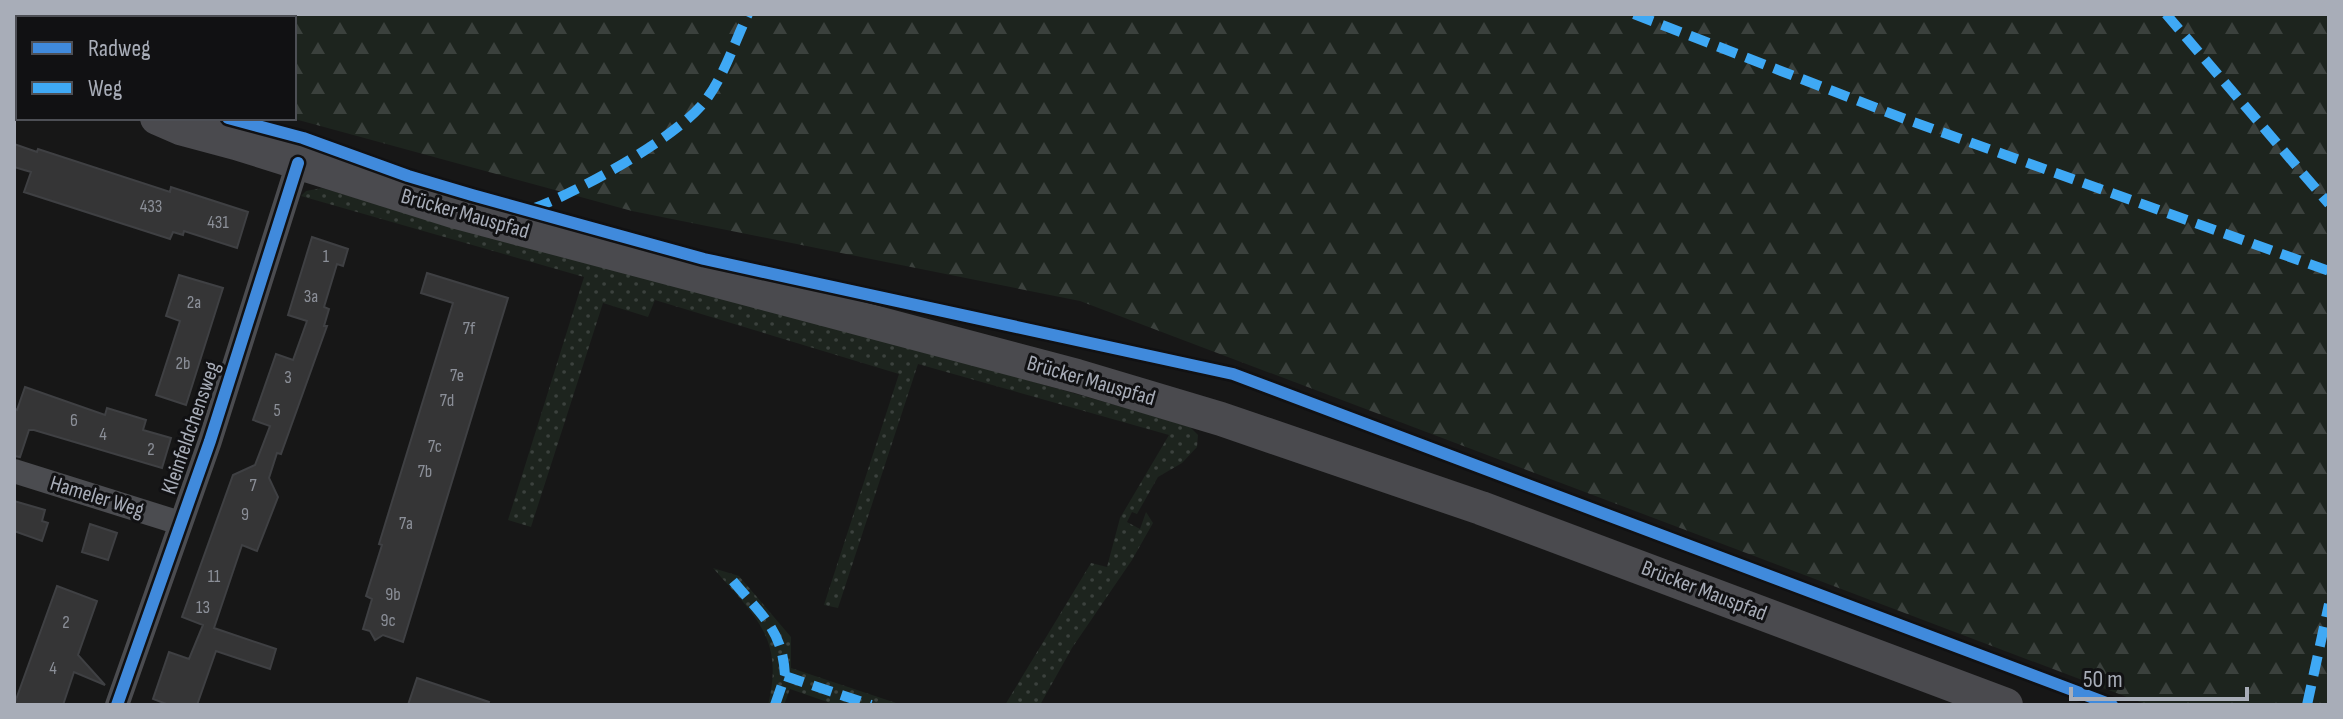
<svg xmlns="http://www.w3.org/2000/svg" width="2343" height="719" font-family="'Sofia Sans Condensed',sans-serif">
	<defs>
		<pattern id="grass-dots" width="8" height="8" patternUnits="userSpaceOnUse" patternTransform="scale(2)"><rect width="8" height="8" fill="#1d241e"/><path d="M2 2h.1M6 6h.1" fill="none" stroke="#3b413d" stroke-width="1.8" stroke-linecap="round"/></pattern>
		<pattern id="forest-firs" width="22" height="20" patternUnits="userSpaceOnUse" patternTransform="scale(2)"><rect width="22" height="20" fill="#1d241e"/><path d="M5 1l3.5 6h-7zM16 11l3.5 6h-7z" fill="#3b413d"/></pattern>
	</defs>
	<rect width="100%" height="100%" fill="#171717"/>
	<path fill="url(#grass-dots)" d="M322,188c288,85 580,153 868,239l8,8 -1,12 -15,16 -24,14 -21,37 -5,-2 -5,10 13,7 6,-17 7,11 -21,37 -60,88 -32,57h-35l86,-142 16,4 13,-49 49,-83 -251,-71 -80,244 -14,-3 75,-231 -244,-74 -7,17 -45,-14 -72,224 -23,-7 76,-243 -283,-81 5,-5z
		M713,568l26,8 52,61v31l111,37h-66l-46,-16 -6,16h-16c17,-67 -14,-90 -55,-137z"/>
	<path fill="url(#forest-firs)" d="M14,14h2315v691h-181l-1068,-404 -448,-90 -341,-93h3v-100h-276v15l-4,-1z"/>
	<path fill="#353536" stroke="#3f4043" stroke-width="2" d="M14,144l23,8 1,-3 132,43 1,-5 77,25 -11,36 -53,-17 -1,4 -10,-3 -3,7 -146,-47 7,-20 -17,-5z
		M312,237l36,12 -5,17 -6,-2 -13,43 5,2 -5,17h3l-46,128 -4,-1 -8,25 9,19 -21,54 -15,-6 -28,83 62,21 -6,20 -54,-18 -19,54h-28l-16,-6 16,-47 20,7 14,-34 -21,-8 51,-142 22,-10 15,-39 -17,-6 23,-66 17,6 14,-39 -19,-6z
		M427,273l81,25 -105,344 -20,-7 -8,5 -5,-9 -7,-2 9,-30 -6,-3 16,-51 -3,-1 74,-241 -32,-10z
		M179,275l44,13 -37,117 -30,-10 24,-74 -14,-5z
		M25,387l80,28 2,-7 39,12 -3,10 28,8 -9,30 -128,-38h-5l-9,27 -6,-1v-48l3,2z
		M14,501l31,9 -3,11 6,2 -6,18 -28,-10z
		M90,524l27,9 -9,27 -26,-8z
		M57,586l40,15 -19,54 27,30 -31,-13 -11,33h-49z
		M417,678l72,24 -1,3h-80z"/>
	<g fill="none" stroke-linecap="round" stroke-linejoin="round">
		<path stroke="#4b4c50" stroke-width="24" d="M14,471l166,52
			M117,705l93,-264 88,-278"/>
		<path stroke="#4a4a4e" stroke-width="34" d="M14,69l4,1
			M157,118l23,10 56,15 217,68 624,165 144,43 260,89 525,197"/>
		<path stroke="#3fa9f5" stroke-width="10" stroke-dasharray="20 10" stroke-linecap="butt" d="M1634,14l271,105 424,152
			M2166,14l163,190
			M14,51l4,1
			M532,209c44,-16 151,-74 176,-112 17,-24 27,-56 40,-83
			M733,581c28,34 50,49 52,95
			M775,705l10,-29 86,29
			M2307,705l22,-101"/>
		<defs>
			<path id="cycleway" d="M228,118l75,20 105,38 64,19 232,64 529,115 879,331
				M117,705l93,-264 88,-278"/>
		</defs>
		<use href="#cycleway" stroke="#111113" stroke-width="17"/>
		<use href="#cycleway" stroke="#408adc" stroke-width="12"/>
	</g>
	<g text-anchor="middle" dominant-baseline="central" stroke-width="6" stroke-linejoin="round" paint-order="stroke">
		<g font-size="18" fill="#8b8f98">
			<text x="151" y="206">433</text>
			<text x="218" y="222">431</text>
			<text x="326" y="256">1</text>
			<text x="311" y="296">3a</text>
			<text x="194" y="302">2a</text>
			<text x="469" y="328">7f</text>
			<text x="183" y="363">2b</text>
			<text x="457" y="375">7e</text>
			<text x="288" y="377">3</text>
			<text x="447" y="400">7d</text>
			<text x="277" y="410">5</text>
			<text x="74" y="420">6</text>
			<text x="103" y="434">4</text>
			<text x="435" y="446">7c</text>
			<text x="151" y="449">2</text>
			<text x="425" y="471">7b</text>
			<text x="253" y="485">7</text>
			<text x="245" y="514">9</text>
			<text x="406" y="523">7a</text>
			<text x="214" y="576">11</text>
			<text x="393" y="594">9b</text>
			<text x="203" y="607">13</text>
			<text x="388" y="620">9c</text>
			<text x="66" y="622">2</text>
			<text x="53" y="668">4</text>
		</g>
		<g font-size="22" fill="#a8adb8" stroke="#111113">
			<text transform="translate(465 214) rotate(16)">Brücker Mauspfad</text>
			<text transform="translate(1091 381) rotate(16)">Brücker Mauspfad</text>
			<text transform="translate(191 428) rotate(-71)">Kleinfeldchensweg</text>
			<text transform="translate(97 497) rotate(17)">Hameler Weg</text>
			<text transform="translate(1704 591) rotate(21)">Brücker Mauspfad</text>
		</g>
	</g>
	<rect width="2343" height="719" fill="none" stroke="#a8adb8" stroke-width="32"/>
	<rect x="16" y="16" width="280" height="104" fill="#111113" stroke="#4d4f55" stroke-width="2"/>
	<rect x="32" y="42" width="40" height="12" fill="#408adc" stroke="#4d4f55" stroke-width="2"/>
	<text x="88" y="56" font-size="24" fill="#a8adb8">Radweg</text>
	<rect x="32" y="82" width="40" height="12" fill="#3fa9f5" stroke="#4d4f55" stroke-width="2"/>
	<text x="88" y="96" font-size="24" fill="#a8adb8">Weg</text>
	<path d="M2071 687v12h176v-12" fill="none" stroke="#a8adb8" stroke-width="4"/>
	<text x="2083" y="687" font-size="24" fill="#a8adb8" stroke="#111113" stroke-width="6" paint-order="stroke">50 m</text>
</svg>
